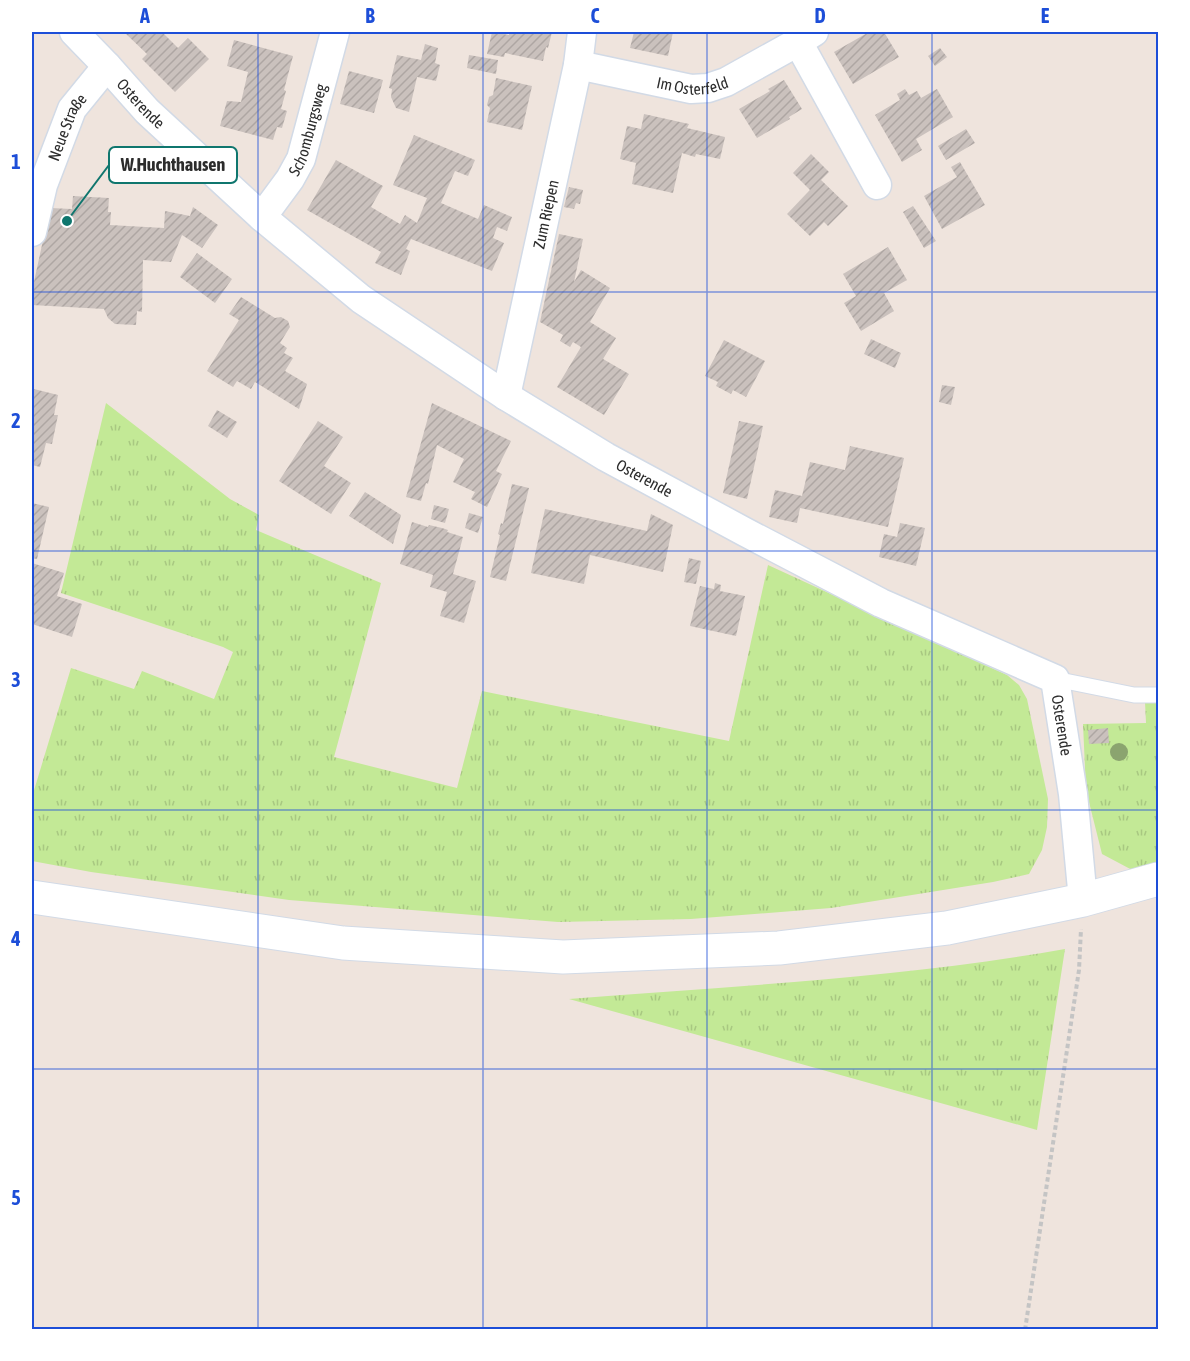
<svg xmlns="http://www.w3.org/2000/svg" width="1190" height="1361" font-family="'Asap Condensed',sans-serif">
	<defs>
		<pattern id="grass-tufts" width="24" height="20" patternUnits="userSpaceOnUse" patternTransform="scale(1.5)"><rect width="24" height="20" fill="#c3e996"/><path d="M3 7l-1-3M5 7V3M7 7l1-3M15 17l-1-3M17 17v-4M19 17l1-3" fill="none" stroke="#a8c881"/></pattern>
		<pattern id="building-hatch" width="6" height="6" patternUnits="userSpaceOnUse" patternTransform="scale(1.5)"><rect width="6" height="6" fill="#cac1bd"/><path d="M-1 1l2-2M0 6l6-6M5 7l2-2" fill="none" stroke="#aea6a3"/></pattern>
	</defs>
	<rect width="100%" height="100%" fill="#efe4dd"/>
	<path fill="url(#grass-tufts)" d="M106,403l124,96 29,16 -3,15 125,53 -47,174 123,31 25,-97 247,50 39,-176 239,110 12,10 8,14 21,100 -1,28 -5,23 -13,24 -36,8 -162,26 -140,11 -133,3 -269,-22 -198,-28 -59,-11v-64l39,-129 63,21 8,-18 72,28 19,-47 -10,-5 -162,-54z
		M1145,702l13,1v161l-24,7 -32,-17 -16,-64 -3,-66 63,-1z
		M1065,949l-28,181 -468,-131c166,-13 332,-21 496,-50z"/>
	<path fill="url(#building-hatch)" d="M127,32h35l16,16 10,-10 21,21 -34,33 -33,-33 5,-5 -22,-21z
		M492,32l17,3v-3h43l-4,16 -2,-1 -3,14 -38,-8 -1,4 -17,-3z
		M634,32h39l-5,24 -38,-8z
		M869,32h15l15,25 -46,27 -19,-32z
		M234,40l59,16 -9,34 2,1 -5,18 6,2 -5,17 -5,-1 -4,13 -53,-14 7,-25 14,1 7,-30 -21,-6z
		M425,44l13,4 -3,15 5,2 -4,16 -19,-4 -8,35 -13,-4 -5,-11 1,-8 -3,-1 8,-33 24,5z
		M940,48l7,9 -12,9 -7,-10z
		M469,55l29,5 -2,14 -29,-6z
		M349,71l34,9 -9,33 -34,-9z
		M496,78l36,8 -10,44 -35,-8 3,-14 -3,-3 2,-8 4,-2z
		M784,80l18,29 -13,8 1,2 -33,19 -18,-29 31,-18 -2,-2z
		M905,89l4,6 8,-4 4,7 16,-9 16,28 -37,22 6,11 -20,12 -27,-47 25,-15 -3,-6z
		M644,114l45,10 -2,4 38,9 -5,22 -24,-5 -1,3 -13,-4 -9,40 -41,-9 4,-21 -16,-4 7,-33 14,3z
		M966,129l9,14 -29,17 -8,-14z
		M414,135l61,25 -7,16 -13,-5 -14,32 37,16 6,-14 28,12 -5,14 -10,-4 -4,11 11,5 -12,28 -81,-32 -5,10 4,2 -9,24 -26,-12 6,-11 -74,-42 29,-50 47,26 -12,21 29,17 5,-9 12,8 10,-25 -34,-13z
		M811,154l18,18 -8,8 27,26 -20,20 -4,-4 -14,14 -23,-22 23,-24 -17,-17z
		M960,162l25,43 -43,24 -18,-33 33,-19 -6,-10z
		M569,187l14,3 -3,14 -4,-1 -2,6 -10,-2z
		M73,196l36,2 -1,14h3l-1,13 54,3 1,-17 25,5 3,-9 25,18 -16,23 -20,-13 -11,27 -28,-2 -1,52 -5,-1 -1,14 -21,-1 -7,-6 -4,-9 -72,-4v-14l18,-83 22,1z
		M913,206l23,35 -12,7 -21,-36z
		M559,234l24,5 -9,43 7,-12 29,18 -20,34 26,16 -13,21 26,15 -25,41 -47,-28 24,-40 -8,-5 -3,5 -10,-6 3,-6 -23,-13z
		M888,247l19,33 -23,13 10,18 -33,20 -17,-28 12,-7 -13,-22z
		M197,253l35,26 -17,24 -35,-26z
		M241,297l34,21 6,-1 7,4 2,6 -10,16 7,5 -3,5 9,5 -8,13 22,13 -8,25 -44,-27 -4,7 -14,-8 -4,6 -26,-16 32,-51 -10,-6z
		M871,339l30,14 -6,15 -31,-14z
		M724,340l41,21 -19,36 -13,-7 -2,4 -15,-8 2,-4 -13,-6z
		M942,385l13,2 -4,18 -12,-3z
		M34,389l24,6 -4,20h4l-6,29 -6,-1 -6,24 -8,-2v-62z
		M432,403l79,38 -15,30 6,3 -15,33 -16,-8 4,-7 -22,-10 11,-23 -27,-14 -9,39 -2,-1 -5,18 -15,-4z
		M217,410l20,12 -10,16 -19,-12z
		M318,421l25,16 -19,29 27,17 -20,31 -52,-33z
		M739,421l24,5 -16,73 -24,-6z
		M850,446l54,12 -16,69 -88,-19 -3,15 -28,-6 6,-27 27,6 8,-34 35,8z
		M512,484l17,4 -23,93 -16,-4 10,-42 -2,-1 3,-11 2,1z
		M365,492l36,23 -8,29 -44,-28z
		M32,503l17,4 -12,52 -5,-1z
		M434,505l15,4 -4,14 -14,-4z
		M545,509l102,22 4,-17 22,11 -10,47 -73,-17 -6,29 -53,-11z
		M469,513l14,4 -5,16 -13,-5z
		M412,522l16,5 1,-2 13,3 6,2 -1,2 16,5 -10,37 23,7 -12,42 -24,-7 7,-24 -17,-5 3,-12 -33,-11z
		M900,523l25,5 -9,38 -37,-9 5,-23 13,3z
		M689,558l12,3 -5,23 -12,-2z
		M32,563l32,10 -7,23 25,8 -10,33 -40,-13z
		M715,583l6,2 -1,6 25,5 -9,40 -46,-10 10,-40 14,3z
		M1108,728l1,15 -20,1 -1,-14z"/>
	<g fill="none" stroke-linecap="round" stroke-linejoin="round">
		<defs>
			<path id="service" d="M1055,679l79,16h24"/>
			<g id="minor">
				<path id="s1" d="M74,32l33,34 40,45 115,106 99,82 145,97 100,61 139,75 136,71 174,76 18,115 10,106"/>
				<path d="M798,42l79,143"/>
				<path id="s2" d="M578,65l113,24 17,-1 18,-6 72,-40 16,-10"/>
				<path id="s3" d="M262,217l28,-38 11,-20 34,-127"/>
				<path id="s4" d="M32,232l11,-47 29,-76 35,-43"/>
				<path id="s5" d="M506,396l72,-331 4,-33"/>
			</g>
			<path id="secondary" d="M32,897l311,46 220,14 216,-9 168,-20 136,-28 75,-21"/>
		</defs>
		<use href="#service" stroke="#d2dae6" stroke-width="17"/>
		<use href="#minor" stroke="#d2dae6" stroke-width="31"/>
		<use href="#secondary" stroke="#d2dae6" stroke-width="35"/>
		<path stroke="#c4c4c4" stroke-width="4" stroke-dasharray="4.5 3" stroke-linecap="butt" d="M1025,1330l54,-360 2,-41"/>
		<use href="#service" stroke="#fff" stroke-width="15"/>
		<use href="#minor" stroke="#fff" stroke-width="28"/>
		<use href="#secondary" stroke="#fff" stroke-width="33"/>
	</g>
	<circle fill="#8ba46f" cx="1119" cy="752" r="9"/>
	<path fill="none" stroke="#1d4ed8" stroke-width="1.5" stroke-opacity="0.55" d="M258,32v1298M483,32v1298M707,32v1298M932,32v1298M32,292h1126M32,551h1126M32,810h1126M32,1069h1126"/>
	<g text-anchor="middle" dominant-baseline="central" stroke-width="6" stroke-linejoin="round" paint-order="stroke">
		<g font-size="16" fill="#2c2c2c" stroke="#fff">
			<text stroke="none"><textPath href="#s2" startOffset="117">Im Osterfeld</textPath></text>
			<text stroke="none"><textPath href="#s1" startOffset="98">Osterende</textPath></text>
			<text stroke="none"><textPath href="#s3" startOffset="100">Schomburgsweg</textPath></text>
			<text stroke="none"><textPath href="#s4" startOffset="111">Neue Straße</textPath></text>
			<text stroke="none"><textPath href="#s5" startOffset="186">Zum Riepen</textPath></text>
			<text stroke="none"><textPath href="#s1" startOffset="728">Osterende</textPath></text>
			<text stroke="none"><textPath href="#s1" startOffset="1232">Osterende</textPath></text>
		</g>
	</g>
	<path fill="none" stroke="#0f766e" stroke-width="2" d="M67 221L109 165"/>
	<circle fill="#0f766e" stroke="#fff" stroke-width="2" cx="67" cy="221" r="6"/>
	<rect fill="#fff" stroke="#0f766e" stroke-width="2" x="109" y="147" width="128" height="36" rx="6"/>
	<g font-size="18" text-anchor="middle" font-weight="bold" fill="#2c2c2c">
		<text x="173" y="171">W.Huchthausen</text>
	</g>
	<rect width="1190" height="1361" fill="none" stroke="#ffffff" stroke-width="66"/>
	<rect x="33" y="33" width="1124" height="1295" fill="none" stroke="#1d4ed8" stroke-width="2"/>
	<g font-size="20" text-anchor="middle" font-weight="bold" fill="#1d4ed8">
		<text x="145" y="23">A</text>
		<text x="370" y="23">B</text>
		<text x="595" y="23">C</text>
		<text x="820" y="23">D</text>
		<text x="1045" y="23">E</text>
		<text x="16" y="169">1</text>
		<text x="16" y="428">2</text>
		<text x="16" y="687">3</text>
		<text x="16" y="946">4</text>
		<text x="16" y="1205">5</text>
	</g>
</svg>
